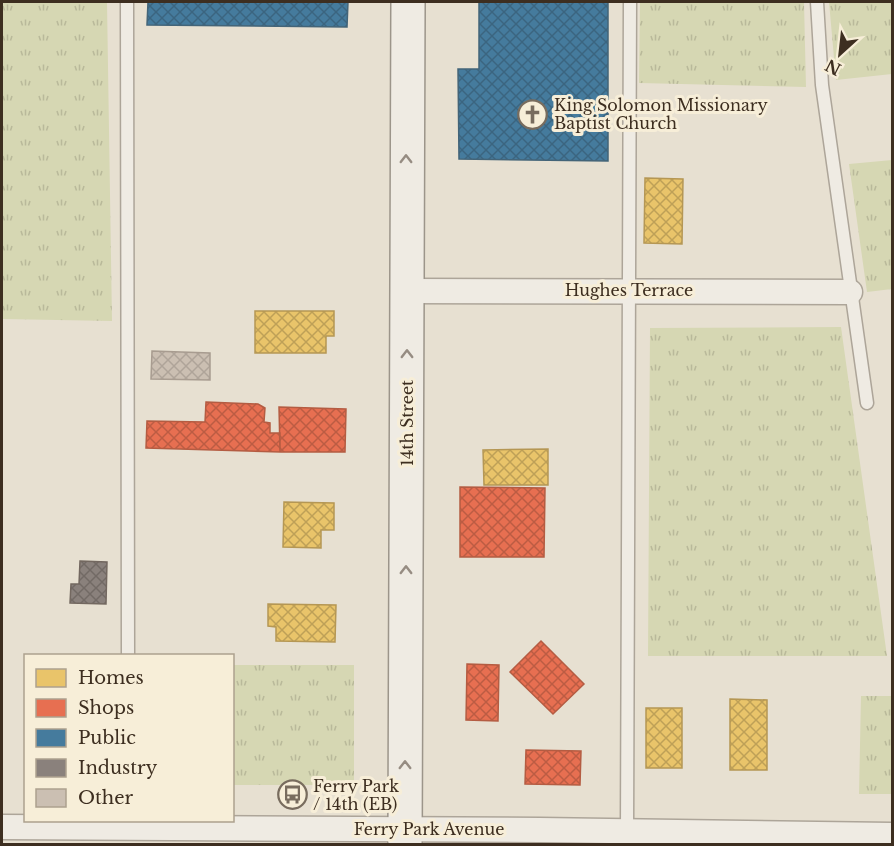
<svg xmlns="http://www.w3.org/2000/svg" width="894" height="846" font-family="'Libre Baskerville',serif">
	<defs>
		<pattern id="grass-tufts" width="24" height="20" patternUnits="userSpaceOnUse" patternTransform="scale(1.5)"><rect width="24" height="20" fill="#d6d7b3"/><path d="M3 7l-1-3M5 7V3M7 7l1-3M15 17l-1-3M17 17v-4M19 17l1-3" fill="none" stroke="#b9b99a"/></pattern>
		<pattern id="homes-cross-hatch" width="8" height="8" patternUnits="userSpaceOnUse" patternTransform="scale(1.5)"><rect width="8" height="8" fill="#e9c46a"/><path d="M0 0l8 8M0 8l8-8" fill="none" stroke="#bea057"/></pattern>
		<pattern id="shops-cross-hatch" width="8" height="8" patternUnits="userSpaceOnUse" patternTransform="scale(1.5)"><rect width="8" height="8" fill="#e76f51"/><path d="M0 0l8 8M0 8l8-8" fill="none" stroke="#bc5c43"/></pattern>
		<pattern id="public-cross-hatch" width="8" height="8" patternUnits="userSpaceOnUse" patternTransform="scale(1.5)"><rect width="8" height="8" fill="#457b9d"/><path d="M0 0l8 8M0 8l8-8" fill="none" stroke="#3b6580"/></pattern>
		<pattern id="industry-cross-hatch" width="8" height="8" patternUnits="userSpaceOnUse" patternTransform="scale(1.5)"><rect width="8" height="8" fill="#8a817c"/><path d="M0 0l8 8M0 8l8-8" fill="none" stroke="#726a65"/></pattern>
		<pattern id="building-cross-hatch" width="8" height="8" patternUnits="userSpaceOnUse" patternTransform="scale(1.5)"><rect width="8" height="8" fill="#cbbfb2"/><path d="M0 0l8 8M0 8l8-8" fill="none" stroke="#afa499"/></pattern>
	</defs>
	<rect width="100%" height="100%" fill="#e7e0d1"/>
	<path fill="url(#grass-tufts)" d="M2,2h105l5,319 -110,-2z
		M640,2h164l2,85 -167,-4z
		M829,2h63v72l-56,6z
		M892,160v129l-25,3 -18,-128z
		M841,327l46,329h-239l2,-328z
		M233,665h121v120h-121z
		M861,696h31v98h-33z"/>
	<path fill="url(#homes-cross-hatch)" stroke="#b59754" stroke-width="1.5" d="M645,178l38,1 -1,65 -38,-1z
		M255,311h79v25h-8v17h-71z
		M548,449v36h-64l-1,-35z
		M284,502l50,1v27h-13v18l-38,-1z
		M268,604l68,1 -1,37 -59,-1v-14l-8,-1z
		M730,699l37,1v70h-37z
		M646,708h36v60h-36z"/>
	<path fill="url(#shops-cross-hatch)" stroke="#b45c42" stroke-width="1.5" d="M206,402l52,2 7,4 -1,14 6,1v10h10v19l-134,-4 1,-27 58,1z
		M279,407l67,2 -1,43h-65z
		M460,487l85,1 -1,69h-84z
		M541,641l43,43 -31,30 -43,-42z
		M467,664l32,1 -1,56 -32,-1z
		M526,750l55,1 -1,34 -55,-1z"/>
	<path fill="url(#public-cross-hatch)" stroke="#436478" stroke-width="1.5" d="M148,2h200l-1,25 -200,-2z
		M479,2h129v159l-149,-2 -1,-90h21z"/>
	<path fill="url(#industry-cross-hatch)" stroke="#736860" stroke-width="1.5" d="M80,561l27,1 -1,42 -36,-1 1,-19h8z"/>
	<path fill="url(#building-cross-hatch)" stroke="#a89c90" stroke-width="1.5" d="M152,351l58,2v27l-59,-1z"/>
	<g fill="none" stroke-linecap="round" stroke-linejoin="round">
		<defs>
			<path id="lane" d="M127,2l1,654
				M817,2l5,83 45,318
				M627,831l3,-829"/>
			<path id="street" d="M407,291l443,1
				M2,827l538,3 352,5"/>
			<path id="secondary" d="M405,844l3,-842"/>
		</defs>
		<use href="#lane" stroke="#ada599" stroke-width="15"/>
		<use href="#street" stroke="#ada599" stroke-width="27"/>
		<use href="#secondary" stroke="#9c958a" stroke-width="36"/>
		<use href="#lane" stroke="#efebe3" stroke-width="12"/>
		<use href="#street" stroke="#efebe3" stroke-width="24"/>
		<use href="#secondary" stroke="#efebe3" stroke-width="33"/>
	</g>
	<defs><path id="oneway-chevron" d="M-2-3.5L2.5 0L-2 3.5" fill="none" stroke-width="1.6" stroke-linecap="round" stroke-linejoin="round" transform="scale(1.5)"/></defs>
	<g stroke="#968c82">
		<use href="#oneway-chevron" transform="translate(406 159) rotate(-90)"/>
		<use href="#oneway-chevron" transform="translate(407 354) rotate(-90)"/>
		<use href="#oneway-chevron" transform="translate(406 570) rotate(-90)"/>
		<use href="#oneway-chevron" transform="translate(405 765) rotate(-90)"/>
	</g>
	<defs>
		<symbol id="church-ring" viewBox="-11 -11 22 22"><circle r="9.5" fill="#f7eed8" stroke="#786c5e" stroke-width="1.5"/><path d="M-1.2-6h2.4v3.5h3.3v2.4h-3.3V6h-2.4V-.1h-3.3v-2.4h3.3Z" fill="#786c5e"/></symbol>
		<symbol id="bus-ring" viewBox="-11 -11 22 22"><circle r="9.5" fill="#f7eed8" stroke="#786c5e" stroke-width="1.5"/><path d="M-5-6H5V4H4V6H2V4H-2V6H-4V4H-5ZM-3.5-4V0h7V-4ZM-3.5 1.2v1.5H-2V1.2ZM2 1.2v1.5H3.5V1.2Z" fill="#786c5e"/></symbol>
	</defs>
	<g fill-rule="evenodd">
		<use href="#church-ring" x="516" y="98" width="33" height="33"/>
		<use href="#bus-ring" x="276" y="778" width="33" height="33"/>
	</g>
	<g text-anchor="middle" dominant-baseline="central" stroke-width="6" stroke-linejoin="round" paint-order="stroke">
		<g font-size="16" fill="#3d2e20" stroke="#f7eed8" text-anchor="start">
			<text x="554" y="105">King Solomon Missionary<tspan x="554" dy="18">Baptist Church</tspan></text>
			<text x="313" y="786">Ferry Park<tspan x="313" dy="18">/ 14th (EB)</tspan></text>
		</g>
		<g font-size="16" fill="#3d2e20" stroke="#f7eed8">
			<text x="629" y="290">Hughes Terrace</text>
			<text transform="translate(407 423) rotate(-90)">14th Street</text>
			<text x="429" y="829">Ferry Park Avenue</text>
		</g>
	</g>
	<rect width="894" height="846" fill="none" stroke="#3d2e20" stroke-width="6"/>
	<rect x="24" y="654" width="210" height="168" fill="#f7eed8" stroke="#ada18e" stroke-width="1.5"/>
	<rect x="36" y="669" width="30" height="18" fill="#e9c46a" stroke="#ada18e" stroke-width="1.5"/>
	<text x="78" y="684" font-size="18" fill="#3d2e20">Homes</text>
	<rect x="36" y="699" width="30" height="18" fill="#e76f51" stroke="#ada18e" stroke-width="1.5"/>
	<text x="78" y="714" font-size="18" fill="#3d2e20">Shops</text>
	<rect x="36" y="729" width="30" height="18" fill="#457b9d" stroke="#ada18e" stroke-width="1.5"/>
	<text x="78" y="744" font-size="18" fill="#3d2e20">Public</text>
	<rect x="36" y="759" width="30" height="18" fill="#8a817c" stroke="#ada18e" stroke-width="1.5"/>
	<text x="78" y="774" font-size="18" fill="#3d2e20">Industry</text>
	<rect x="36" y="789" width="30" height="18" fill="#cbbfb2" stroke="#ada18e" stroke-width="1.5"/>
	<text x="78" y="804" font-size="18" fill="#3d2e20">Other</text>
	<g transform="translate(840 54) rotate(207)" stroke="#f7eed8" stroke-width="4.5" paint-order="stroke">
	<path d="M0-4.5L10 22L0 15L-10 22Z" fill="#3d2e20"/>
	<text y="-9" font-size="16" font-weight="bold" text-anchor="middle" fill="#3d2e20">N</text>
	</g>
</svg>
